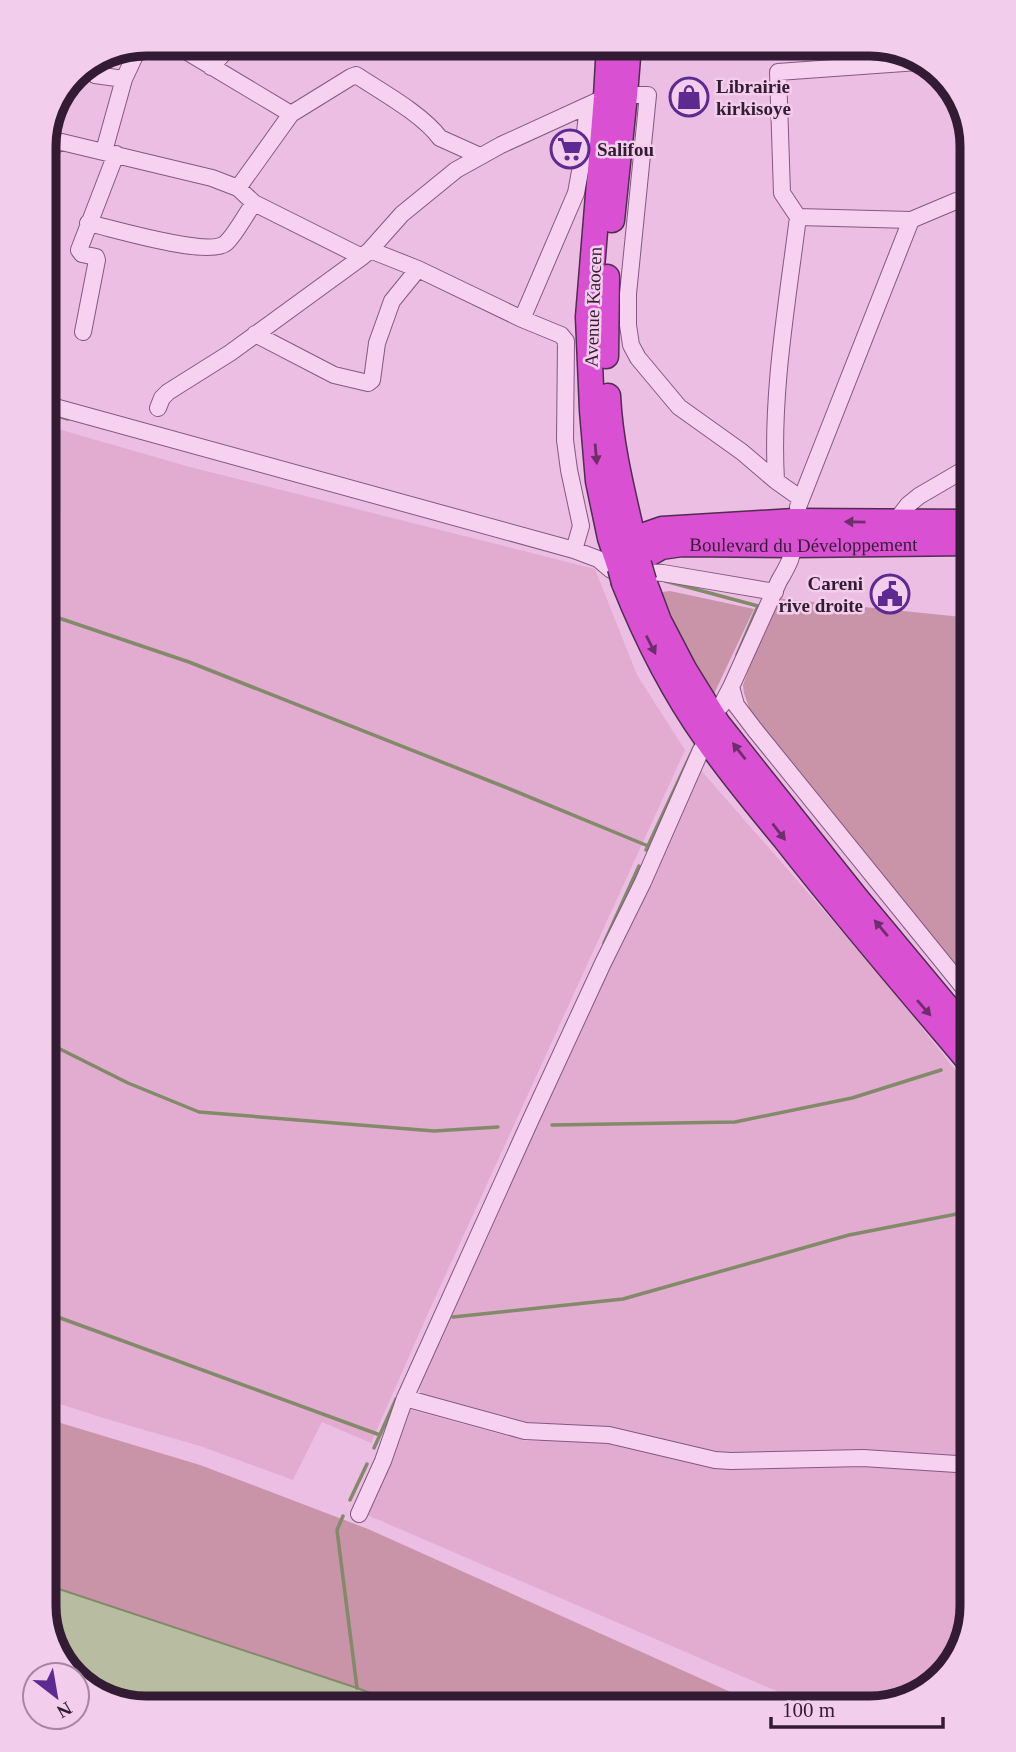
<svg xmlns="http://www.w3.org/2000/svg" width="1016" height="1752" font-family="Georgia,serif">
	<rect width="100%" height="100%" fill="#ecbee3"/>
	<path fill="#e1accf" d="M44,425l146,42 405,102 42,106 48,75 -256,561 -58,132 -49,-21 -29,58 -93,-34 -90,-26 -66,-21z
		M699,768l180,206 93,117v370l-259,-7 -169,-25 -122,-30 -4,-16z
		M408,1409l118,32 52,-3 137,25h171l86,6v137l-17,56 -40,36 -45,10h-54l-449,-193z"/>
	<path fill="#c993a8" d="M670,591l84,18 -42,89 -40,-81 -10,-25z
		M775,598l197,20v371l-220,-273 -8,-23 -1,-8z
		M44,1418l156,47 168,64 398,179h-357l-52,-20 -313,-104z"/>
	<path fill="#b8bda1" stroke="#828a69" stroke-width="2" d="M44,1584l313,104 52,20h-269l-50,-17 -36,-40 -10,-45z"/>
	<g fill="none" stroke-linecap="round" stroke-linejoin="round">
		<path stroke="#828a69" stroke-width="3.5" d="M44,412l24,7
			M665,581l93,25 -21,49
			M44,613l145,49 316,125 143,59
			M646,850l50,-107
			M604,943l35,-77
			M44,1041l84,42 71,29 235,19 64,-4
			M552,1125l183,-3 117,-24 89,-28
			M44,1312l336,123
			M453,1317l170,-18 226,-64 123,-24
			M374,1448l22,-49
			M350,1500l17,-36
			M343,1516l-6,14 20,158"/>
		<defs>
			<path id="minor" d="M174,44l117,70 -53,74
				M466,44l2,1
				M211,67l21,-23
				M95,75l29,4
				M291,114l60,-37 5,-2c26,17 66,39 84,63l40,18
				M45,138l167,40 26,10 16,15 108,54
				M104,151l20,-72 15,-32
				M44,170l12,-30
				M798,217l113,3 45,-19h16
				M88,223c24,5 121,35 138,20 9,-8 20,-29 28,-40
				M370,250l48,19 104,50 54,-126 5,-27 7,-60
				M522,319l39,16 5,6 -1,99 4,30 12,56 -7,24
				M83,332l14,-72 -1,-3 -14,-3 -3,-4 37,-96
				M255,334l79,41 34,8 4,-3 5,-37 15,-42 26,-32
				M44,404l530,146 24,9 13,11 52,3 112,19
				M158,408l4,-10 6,-6 62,-39 132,-96 8,-7 32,-36 54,-44 45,-25 105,-48 19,-2h23l-20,199v31l3,20 7,13 41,49 63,45 34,29 24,17
				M776,481c-5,-88 11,-176 22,-264l-16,-24 -4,-121 140,-10
				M798,507l113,-287
				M894,523l14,-18 11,-9 53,-31
				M731,687l5,18 19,25 217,268
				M721,706l10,-19 48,-106c9,-15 16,-27 14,-45
				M405,1398l120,33 84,4 106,25 16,1 132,-3 109,7
				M359,1514l24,-53 22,-63 126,-279 72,-156 40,-81 58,-132"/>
			<g id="highway">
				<path d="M609,44l-3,53 -18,220 4,93 6,71 12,57 10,30"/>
				<path d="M612,220l13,-125 4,-51"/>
				<path d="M606,356l1,-79"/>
				<path d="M608,396c3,58 19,112 31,168"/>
				<path d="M622,551l4,-5 13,-9 23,-8 132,-8 178,1"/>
				<path id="s1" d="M639,563l8,-8 14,-8 21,-3 112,1 178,-2"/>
				<path d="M644,581l15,40 25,48 34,55 139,175 115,138"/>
				<path d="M624,583c22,55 48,107 82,155 24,35 52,68 79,101 60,77 124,151 187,226"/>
			</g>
		</defs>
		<use href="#minor" stroke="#835882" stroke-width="18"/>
		<use href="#highway" stroke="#4f2c51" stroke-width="27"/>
		<use href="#minor" stroke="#f7d1f0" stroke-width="16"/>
		<use href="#highway" stroke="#da50d2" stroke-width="24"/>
		<defs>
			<path id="highway-bridge" d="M639,564l5,17
				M620,568l4,15"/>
		</defs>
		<use href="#highway-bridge" stroke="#4f2c51" stroke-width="27" stroke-linecap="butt"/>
		<use href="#highway-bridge" stroke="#da50d2" stroke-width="24"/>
	</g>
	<defs><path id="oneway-solid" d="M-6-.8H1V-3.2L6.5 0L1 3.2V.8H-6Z" transform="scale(1.75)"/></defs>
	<g fill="#6d2e6b">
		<use href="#oneway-solid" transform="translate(596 454) rotate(85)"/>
		<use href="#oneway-solid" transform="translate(855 522) rotate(-179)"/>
		<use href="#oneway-solid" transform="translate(651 645) rotate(63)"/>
		<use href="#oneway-solid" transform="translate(739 751) rotate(-128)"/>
		<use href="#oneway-solid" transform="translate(779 832) rotate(52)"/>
		<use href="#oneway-solid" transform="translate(881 928) rotate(-130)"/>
		<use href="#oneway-solid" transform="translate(924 1008) rotate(49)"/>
	</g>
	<defs>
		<symbol id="shop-ring" viewBox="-11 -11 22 22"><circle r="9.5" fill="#f3cdec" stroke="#5c2a90" stroke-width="1.5"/><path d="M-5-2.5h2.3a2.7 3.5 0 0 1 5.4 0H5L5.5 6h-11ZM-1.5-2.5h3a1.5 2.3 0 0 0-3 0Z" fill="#5c2a90"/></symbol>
		<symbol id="supermarket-ring" viewBox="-11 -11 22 22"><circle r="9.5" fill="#f3cdec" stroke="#5c2a90" stroke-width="1.5"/><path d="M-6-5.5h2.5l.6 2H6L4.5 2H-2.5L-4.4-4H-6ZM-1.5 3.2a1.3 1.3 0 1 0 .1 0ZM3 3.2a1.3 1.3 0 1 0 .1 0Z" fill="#5c2a90"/></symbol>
		<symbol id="civic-ring" viewBox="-11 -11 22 22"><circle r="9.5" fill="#f3cdec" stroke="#5c2a90" stroke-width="1.5"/><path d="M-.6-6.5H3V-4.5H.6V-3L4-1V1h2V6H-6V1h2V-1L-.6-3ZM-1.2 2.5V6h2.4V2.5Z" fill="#5c2a90"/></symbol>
	</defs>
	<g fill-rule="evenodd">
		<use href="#shop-ring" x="667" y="75" width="44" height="44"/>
		<use href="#supermarket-ring" x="548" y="127" width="44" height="44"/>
		<use href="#civic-ring" x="868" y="572" width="44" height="44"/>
	</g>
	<g text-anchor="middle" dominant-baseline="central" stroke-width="5" stroke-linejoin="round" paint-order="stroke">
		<g font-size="19" font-weight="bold" fill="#331c33" stroke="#f3cdec" text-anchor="start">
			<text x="716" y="86">Librairie<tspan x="716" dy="22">kirkisoye</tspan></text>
			<text x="597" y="149">Salifou</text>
			<text x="863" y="583" text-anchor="end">Careni<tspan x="863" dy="22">rive droite</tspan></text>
		</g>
		<g font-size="19" fill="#331c33" stroke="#f3cdec">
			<text transform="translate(593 307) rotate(-88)">Avenue Kaocen</text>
			<text stroke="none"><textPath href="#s1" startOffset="170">Boulevard du Développement</textPath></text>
		</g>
	</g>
	<path d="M0 0H1016V1752H0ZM146 56H870A90 90 0 0 1 960 146V1606A90 90 0 0 1 870 1696H146A90 90 0 0 1 56 1606V146A90 90 0 0 1 146 56Z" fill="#f3cdec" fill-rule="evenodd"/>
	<path fill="none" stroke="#331c33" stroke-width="9" d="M146 56H870A90 90 0 0 1 960 146V1606A90 90 0 0 1 870 1696H146A90 90 0 0 1 56 1606V146A90 90 0 0 1 146 56Z"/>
	<g transform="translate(56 1696) rotate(149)"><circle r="33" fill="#f3cdec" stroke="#a686a2" stroke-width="2"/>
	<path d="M0-5L12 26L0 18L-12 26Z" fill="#5c2a90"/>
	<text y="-10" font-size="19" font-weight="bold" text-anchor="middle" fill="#331c33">N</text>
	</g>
	<path d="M771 1717v10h172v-10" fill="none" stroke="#331c33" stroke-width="3.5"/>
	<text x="782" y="1717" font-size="21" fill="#331c33" stroke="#f3cdec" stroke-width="5" paint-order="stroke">100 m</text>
</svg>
